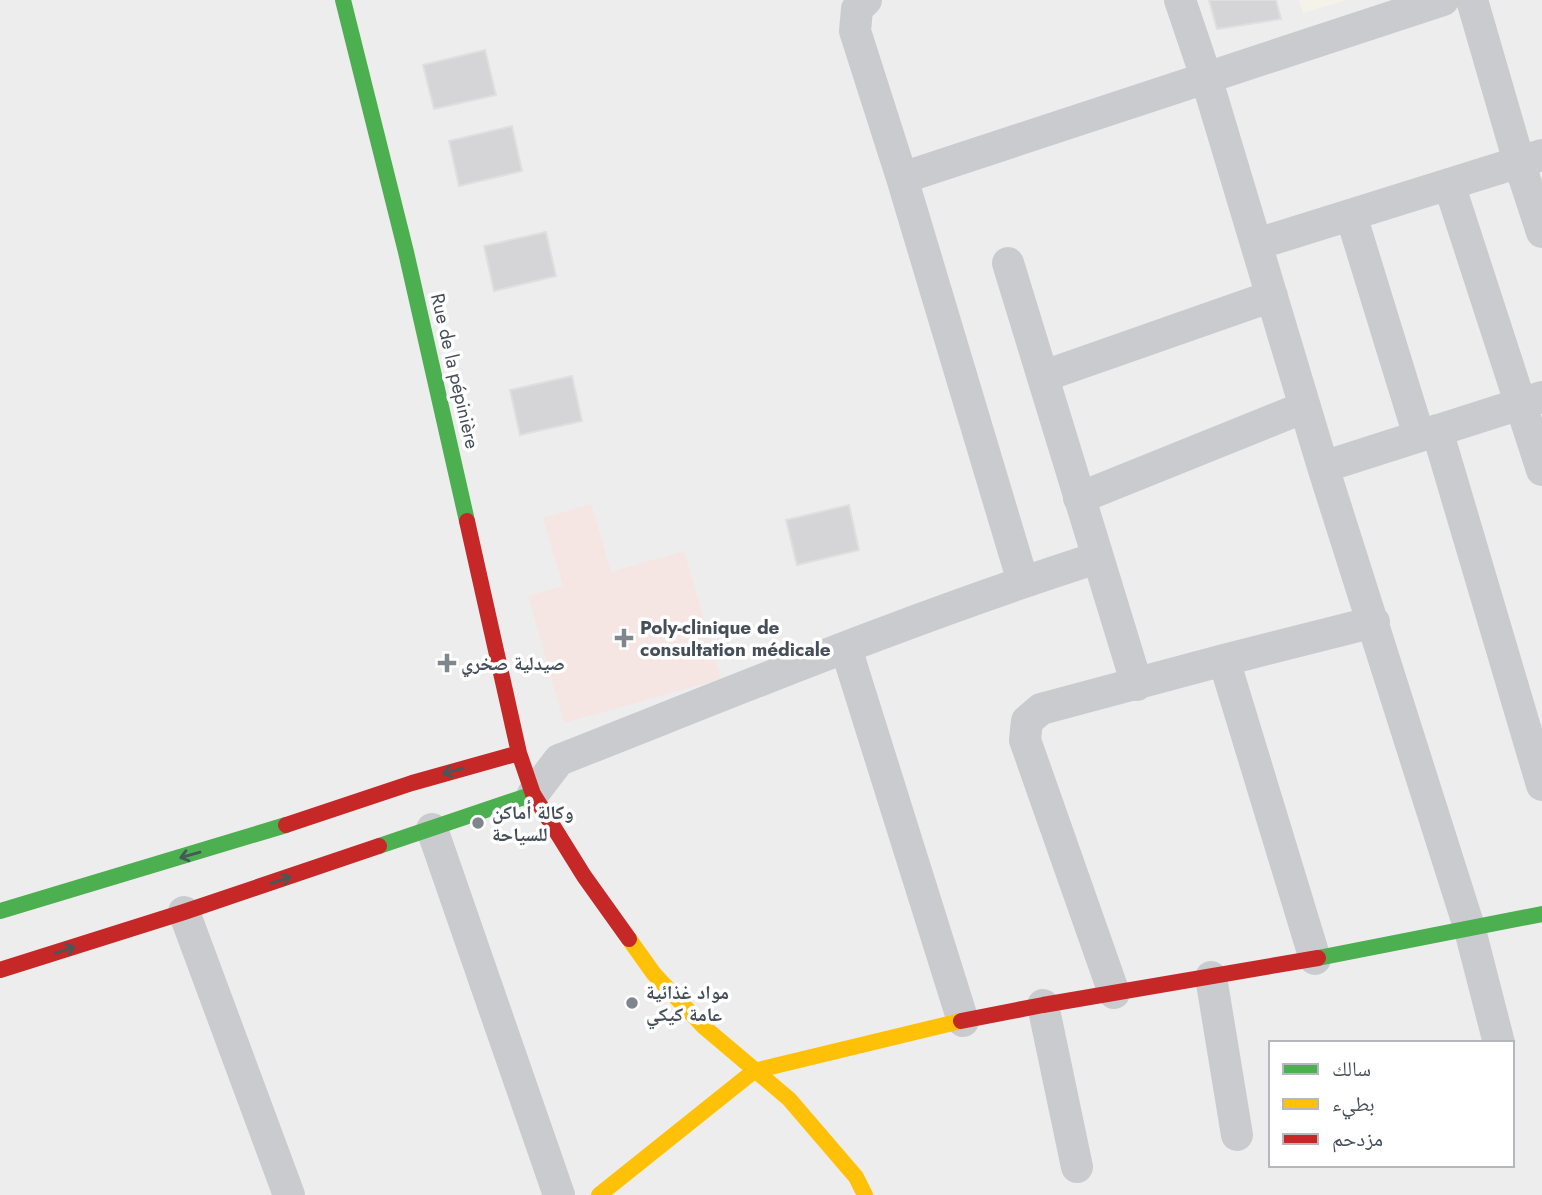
<svg xmlns="http://www.w3.org/2000/svg" width="1542" height="1195" font-family="Jost,'Noto Naskh Arabic',sans-serif">
	<rect width="100%" height="100%" fill="#eeeded"/>
	<path fill="#f5f2e8" d="M1299,0h48l-44,13z"/>
	<path fill="#f5e6e3" d="M591,504l20,68 73,-21 37,128 -157,44 -36,-127 35,-10 -20,-68z"/>
	<path fill="#d5d5d7" stroke="#dfdfe0" stroke-width="2" d="M1209,0h67l5,19 -64,10z
		M485,50l11,45 -62,14 -11,-44z
		M512,126l10,45 -63,15 -10,-45z
		M546,232l10,44 -62,15 -10,-45z
		M572,376l10,45 -62,14 -10,-45z
		M849,505l10,45 -62,15 -11,-45z"/>
	<g fill="none" stroke-linecap="round" stroke-linejoin="round">
		<path stroke="#c9cbce" stroke-width="32" d="M866,0l-9,9 -2,22 47,147 121,404
			M1180,0l26,77 117,390
			M1472,0l47,162 23,70
			M902,178l541,-178
			M1449,184l93,286
			M1351,215l68,221
			M1257,244l285,-89
			M1008,263l129,422
			M1044,376l228,-80
			M1437,430l105,355
			M1079,498l226,-91
			M846,648l117,373
			M1224,660l91,299
			M533,794l26,-34c178,-70 356,-144 538,-202
			M432,829l127,366
			M184,912l105,283
			M1211,977l26,158
			M1114,993l-89,-253 2,-19 14,-12 183,-49 150,-38
			M1043,1005l34,162
			M1499,1043l-29,-113 -147,-463 219,-70"/>
		<path stroke="#4caf50" stroke-width="16" d="M343,0l63,252 61,269
			M379,846l154,-52
			M0,911l286,-86
			M1318,958l224,-44"/>
		<path stroke="#ffc107" stroke-width="16" d="M629,939l25,35 50,53 85,72 67,78 9,18
			M599,1195l155,-124 207,-50"/>
		<path stroke="#c62828" stroke-width="16" d="M467,521l52,232 14,41 51,82 45,63
			M286,825l126,-42 107,-30
			M0,970l184,-58 195,-66
			M961,1021l82,-16 275,-47"/>
	</g>
	<defs><path id="oneway-shaft" d="M-6 0H5M1.5-3L5.5 0L1.5 3" fill="none" stroke-width="1.6" stroke-linecap="round" stroke-linejoin="round" transform="scale(1.75)"/></defs>
	<g stroke="#465858">
		<use href="#oneway-shaft" transform="translate(453 771) rotate(164)"/>
		<use href="#oneway-shaft" transform="translate(190 855) rotate(164)"/>
		<use href="#oneway-shaft" transform="translate(281 880) rotate(-18)"/>
		<use href="#oneway-shaft" transform="translate(65 950) rotate(-18)"/>
	</g>
	<g fill="#80868d" stroke="#fff" stroke-width="2.5">
		<path d="M620.5 627.5h7v7h7v7h-7v7h-7v-7h-7v-7h7z"/>
		<path d="M443.5 652.5h7v7h7v7h-7v7h-7v-7h-7v-7h7z"/>
		<circle cx="478" cy="823" r="7"/>
		<circle cx="632" cy="1003" r="7"/>
	</g>
	<g text-anchor="middle" dominant-baseline="central" stroke-width="7" stroke-linejoin="round" paint-order="stroke">
		<g font-size="19" fill="#454e59" stroke="#fff">
			<text transform="translate(455 371) rotate(77)">Rue de la pépinière</text>
		</g>
		<g font-size="19" font-weight="bold" fill="#454e59" stroke="#fff" text-anchor="start">
			<text x="640" y="627">Poly-clinique de<tspan x="640" dy="22">consultation médicale</tspan></text>
			<text x="461" y="663">صيدلية صخري</text>
			<text x="492" y="812">وكالة أماكن<tspan x="492" dy="22">للسياحة</tspan></text>
			<text x="646" y="992">مواد غذائية<tspan x="646" dy="22">عامة كيكي</tspan></text>
		</g>
	</g>
	<rect x="1269" y="1041" width="245" height="126" fill="#ffffff" stroke="#b5b8bd" stroke-width="2"/>
	<rect x="1283" y="1064" width="35" height="10" fill="#4caf50" stroke="#b5b8bd" stroke-width="2"/>
	<text x="1332" y="1076" font-size="21" fill="#454e59">سالك</text>
	<rect x="1283" y="1099" width="35" height="10" fill="#ffc107" stroke="#b5b8bd" stroke-width="2"/>
	<text x="1332" y="1111" font-size="21" fill="#454e59">بطيء</text>
	<rect x="1283" y="1134" width="35" height="10" fill="#c62828" stroke="#b5b8bd" stroke-width="2"/>
	<text x="1332" y="1146" font-size="21" fill="#454e59">مزدحم</text>
</svg>
